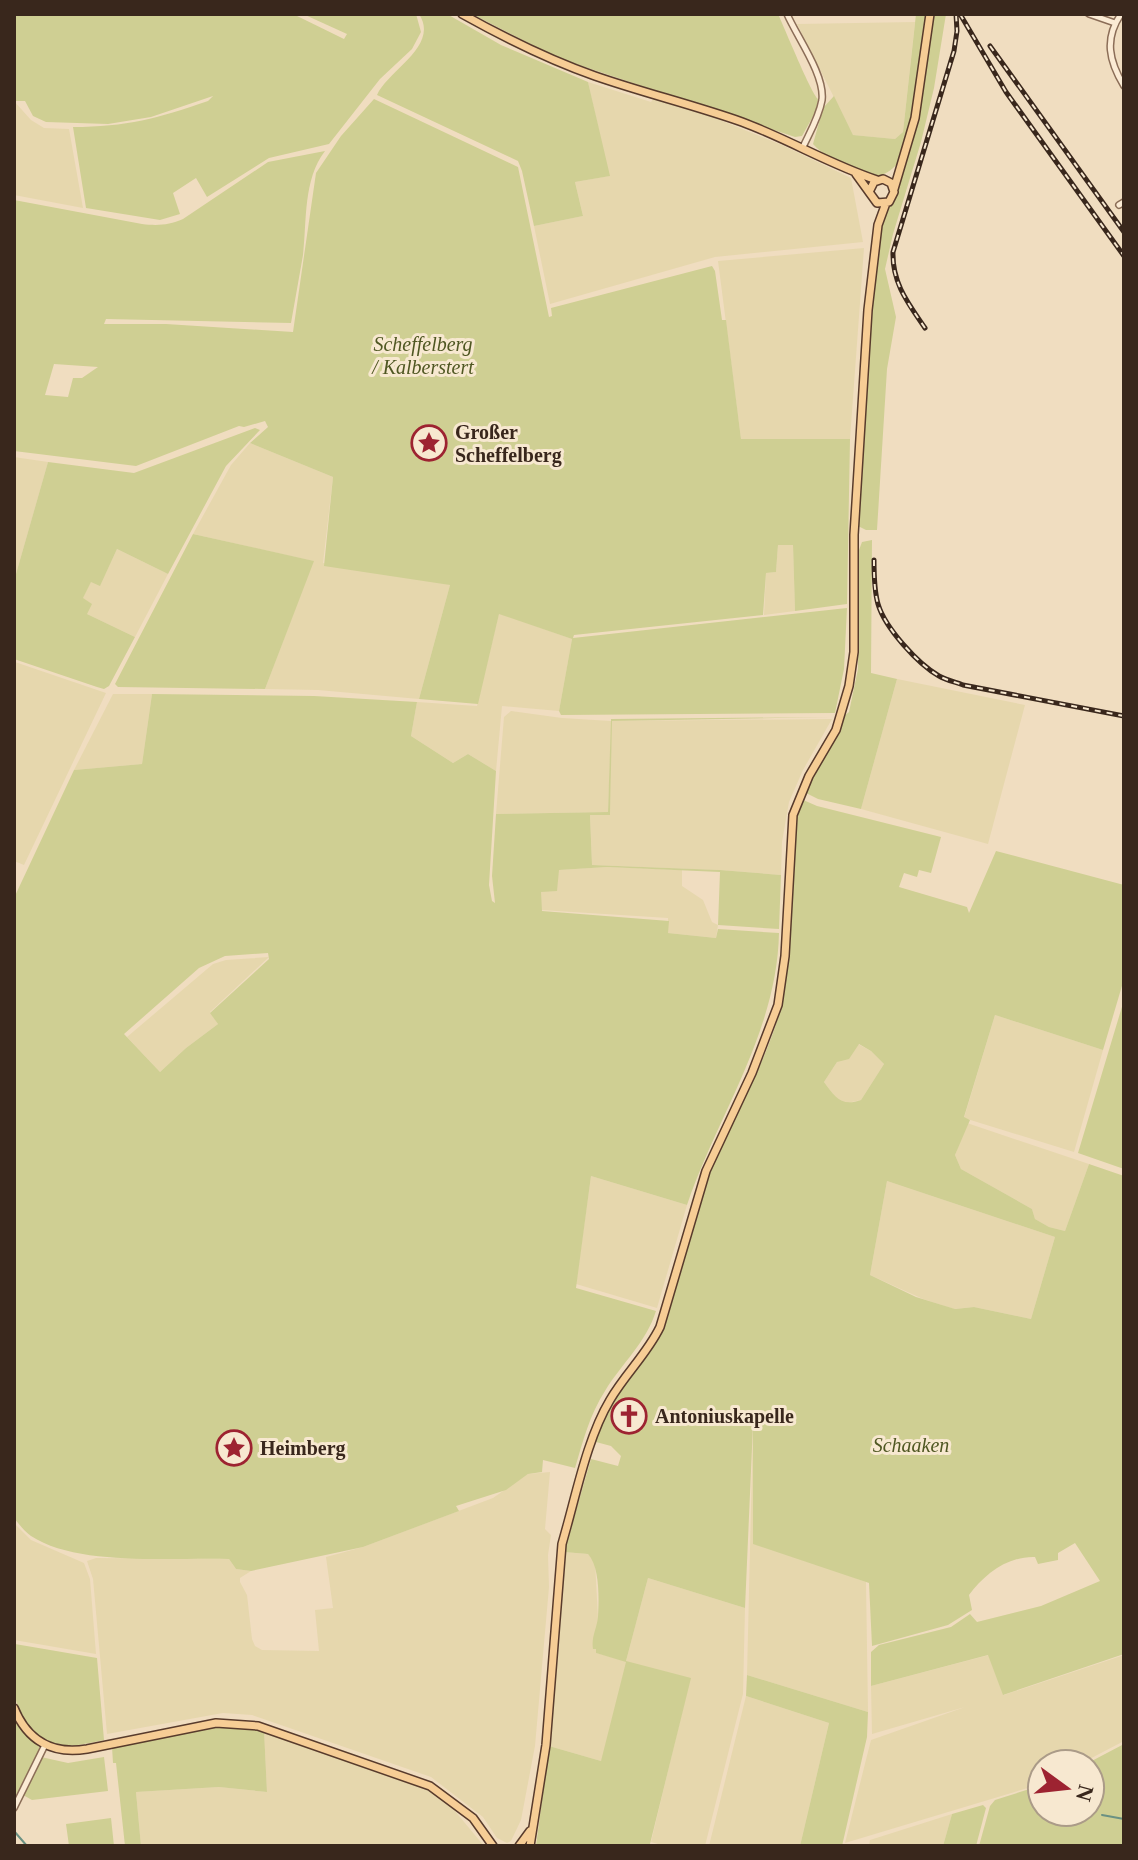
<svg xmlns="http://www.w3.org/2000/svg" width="1138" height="1860" font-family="'Times New Roman',serif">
	<rect width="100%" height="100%" fill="#f0ddc0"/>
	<path fill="#e6d7ad" d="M915,22l-12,110 -8,7 -42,-4 -56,-111z
		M588,82l63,20 4,-5 40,13 87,35 69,33 12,64 -148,15 -165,47 -16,-78 49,-10 -8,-34 34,-6z
		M14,101l17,19 13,8 25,1 14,79 -69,-13z
		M864,248l-14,191h-109l-23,-178z
		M250,443l83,34 -10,86 115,18 12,4 -31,114 -101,-9 -53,-1 48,-128 -120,-27 38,-69z
		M14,457l34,5 -34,119z
		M778,545h15l2,66 -31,4 2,-42 10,-1z
		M117,549l51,25 -33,63 -48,-23 -5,-15 9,-18 9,4z
		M499,613l73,26 -13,72 -57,-5 -6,65 -28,-17 -15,9 -42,-27 6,-34 60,4z
		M15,662l91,31 -82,172 -10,-4z
		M897,679l128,26 -37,139 -127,-35z
		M113,694h39l-10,70 -68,6z
		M511,711l51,7 49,3 221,-2 -29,51 -14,32 -7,40 -1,33 -61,-5 -128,-5 -2,-51h20l1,-83 -3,81 -112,2 8,-97z
		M607,867l75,3v16l21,14 9,22 6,3 -2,13 -48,-5v-15l-127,-8v-18l17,-22z
		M269,957l-59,55 8,12 -32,24 -26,24 -33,-35 86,-73 13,-4z
		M995,1015l108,35 -29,102 -110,-34z
		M858,1044l13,7 13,13 -23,36 -14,3 -9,-2 -14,-19 13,-20z
		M967,1123l122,41 -24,67 -16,-4 -14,-8 -3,-10 -71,-40 -6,-14z
		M591,1176l96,29 -30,103 -81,-24z
		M887,1181l168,56 -24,82 -57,-12 -20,2 -31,-10 -53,-24z
		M753,1425l33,12 -3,114 83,31 2,130 -121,-37z
		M550,1472l-5,57 6,6 -3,20 1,32 -14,159 -14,74 -10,21 -4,2 -10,-5 -14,-21 -52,-40 -179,-62 -29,-2 -116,21 -14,-155 -6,-18 9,-3 133,1 7,10 15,2 -11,7v4l7,13 5,44 3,7 7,4 57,1 -4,-41 18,-2 -7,-51 37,-10 130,-49 35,-24z
		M14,1523l17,17 53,23 6,16 6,75 -82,-14z
		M564,1552l24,2 7,8 3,56 5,4 -7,31 30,8 22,-83 97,30 -2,86 -38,152h-40l-14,-4 39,-163 -89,82 -52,-15 10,-103z
		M989,1655l15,40 120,-40v86l-44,23h-38v19l-11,4 -186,56 26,-103 94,-33 -93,27 -1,-48z
		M746,1696l83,27 -29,123h-91z
		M264,1730l159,55 22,14 39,47h-343l-5,-54 83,-5 48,5z
		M952,1814l-9,32h-74l1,-6z"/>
	<path fill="#cfcf93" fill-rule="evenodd" d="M14,14h279l51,25 3,-5 -44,-20h113l5,18 -9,17 -32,30 -51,65 -60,14 -62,39 -11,-19 -23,15 7,21 -20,6 -74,-12 -13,-81c53,0 86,-9 135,-26l5,-5 -62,21 -43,7 -62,-2 -13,-6 -8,-15h-11z
		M419,14h28l54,31 87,37 22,94 -35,6 8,34 -49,10 -12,-55 -4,-10 -141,-66c11,-25 63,-49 42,-81z
		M472,14h306c7,15 33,79 40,85l-2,12 -14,25 -7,1 -237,-79z
		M916,14h12c-5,37 -11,118 -29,147 -4,7 -13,13 -20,15 -10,2 -20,-4 -29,-9 -13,-7 -28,-12 -37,-23l10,-36 11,-12 19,39 42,4 8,-7z
		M933,14h13l-12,74 -13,54 -28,92 -8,35 11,48 -9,52 -10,161h-11l-8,-4 12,-213 12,-92 34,-96z
		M374,99l144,68 31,150 3,-1 -1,-8 161,-42 3,5 7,49h4l15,119h109l-3,165 -52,7 -2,-66h-15l-2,27 -10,1 -3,42 -189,20 -1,3 274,-30 -3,61 -9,44 -274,2 -2,-4 13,-72 -73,-25 -21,90 -59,-5 31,-114 -126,-19 9,-89 -83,-34 18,-16 -3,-6 -21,6 -5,-1 -103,40 -122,-15v-251l128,24c16,2 27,1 41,-5l85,-57 57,-11c-22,29 -18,69 -22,104 -4,23 -8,45 -12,68l-185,-4 -2,5h62l127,8 23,-159 25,-37zM54,364l44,3 -16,11h-9l-5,19 -23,-2z
		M255,428l5,2 -34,36 -58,108 -51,-25 -17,37 -9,-4 -8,16 9,6 -5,10 48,23 -26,49 -5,3 -7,-2 -83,-28v-78l34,-119 86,11z
		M193,534l121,27 -49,128 -147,-2 -3,-3z
		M872,540l-1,133 26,6 -36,130 -43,-10 -14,-7 40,-76 5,-4 9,-43 1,-119 3,-8z
		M152,694l162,2 103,6 -6,34 42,27 15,-9 28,17 -7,114 3,16 3,2 -3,-27 4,-62 112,-2 3,-93 221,-2 -220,4 -2,94h-20l2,50 128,5 61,5 -2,54 -61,-4 2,-53 -113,-5 -48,3 -2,21 -16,1 1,19 127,10 -1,12 48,5 2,-9 61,4c-2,99 -61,181 -92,272l-96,-29 -15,112 80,23c-10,32 -34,52 -51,80 -15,23 -22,50 -30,77l-32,-8 -1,12 -14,2 -22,16 -50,16 3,5 -96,36 -112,24 -15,-2 -7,-10c-56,-2 -151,8 -198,-23 -6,-4 -12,-12 -17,-18v-620l60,-128 68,-6zM268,953l1,6 -59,54 8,11 -32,24 -26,24 -36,-38 75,-66 26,-12z
		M801,799l16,7 124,31 -10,36 -12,-3 -2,7 -13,-4 -5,14 68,20 2,6 27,-62 128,34v94l-21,71 -108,-35 -31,102 6,3 -15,35 6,14 71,40 3,10 14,8 16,4 24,-67 35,12v478l-121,41 -15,-40 -117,31v-34l8,-7 72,-18 19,-13 7,8 64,-16 59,-25 -25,-38 -17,10v7l-20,4 -3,-7c-28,-1 -51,18 -66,38l3,15 -24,15 -76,21 -3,-63 -116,-39v-119l-8,183 -97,-30 -22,83 65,17 -41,166 6,2h-120l13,-100 52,15 25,-99 -30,-9v-4h-3c-2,-12 4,-21 5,-32 1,-18 2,-50 -10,-63l-24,-2 27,-93 27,7 3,-10 -10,-10 -15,-4 6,-27 51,-69 10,-21c15,-51 27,-103 47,-152 22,-55 54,-105 70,-162 18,-68 -2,-148 21,-212zM859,1044l12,7 13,13 -23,36c-20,7 -26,-3 -37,-18l13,-20 12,-3zM887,1181l168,56 -24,82 -57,-12 -19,2 -39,-12 -46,-22z
		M1124,1000v169l-46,-16z
		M15,1644l82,14 7,82c-16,3 -33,8 -50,5 -40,-7 -46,-70 -39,-101z
		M747,1675l121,37 -1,25 -25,109h-42l29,-123 -83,-27z
		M14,1711c2,17 20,25 26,38l-26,50z
		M221,1725l43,5 3,62 -48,-5 -83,5 5,54h-16l-9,-83h-3l-1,-16z
		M1124,1744v102h-145l11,-40 5,-6 47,-15v27h48v-48h-4z
		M41,1757l27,6 36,-6 4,34 -76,9 -9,-5z
		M983,1805l3,3 -10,38h-33l9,-32z
		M111,1818l3,28h-45l-3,-22z"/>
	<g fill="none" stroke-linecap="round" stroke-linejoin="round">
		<path stroke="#6a9183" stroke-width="2" d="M1102,1815l22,4
			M14,1831l13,15"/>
		<defs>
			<path id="minor" d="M787,14c10,23 38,61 35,86 -3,17 -12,32 -19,47
				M1089,14l26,9
				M1121,14c-17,25 -12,47 3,72
				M1119,205l5,-3
				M14,1808l31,-63"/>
			<path id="major" d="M462,14c43,24 87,46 133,62 49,17 99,29 147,46 46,17 89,43 135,58
				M856,174l21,29 12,-1 5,-10 -3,-9 -8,-4 -9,3 -4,8
				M894,189l21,-71 15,-104
				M14,1708c13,32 38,47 73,41l129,-26 42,3 172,60 43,32 20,28
				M519,1846l11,-15
				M530,1846l16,-101 16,-201 5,-18c11,-40 22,-91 43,-126 15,-26 37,-46 50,-73l46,-156 46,-98 26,-68 7,-49 8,-141 16,-39 27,-46 13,-44 5,-34v-117l14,-225 10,-85 8,-22"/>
		</defs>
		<use href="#minor" stroke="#8b6d57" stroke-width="8"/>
		<use href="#major" stroke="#583b2c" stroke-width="10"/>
		<use href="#minor" stroke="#fbebd4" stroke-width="5"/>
		<use href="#major" stroke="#f6cd95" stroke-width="7"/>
		<defs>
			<path id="rail" d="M960,14l46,78 118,164
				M990,46l134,186
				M925,328c-17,-25 -33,-45 -32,-76l61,-201 3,-20 -1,-17
				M874,560c0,15 0,30 4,44 7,24 40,60 61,72 7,4 16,6 24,9l161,31"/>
		</defs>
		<use href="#rail" stroke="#39271c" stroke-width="5"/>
		<use href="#rail" stroke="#f7e8d0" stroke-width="2" stroke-dasharray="6" stroke-linecap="butt"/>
	</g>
	<defs>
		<symbol id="sight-ring" viewBox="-11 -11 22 22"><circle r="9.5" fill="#f7e8d0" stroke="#9d2331" stroke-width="1.5"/><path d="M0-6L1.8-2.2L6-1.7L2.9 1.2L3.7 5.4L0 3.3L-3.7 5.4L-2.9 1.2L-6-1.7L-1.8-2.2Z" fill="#9d2331"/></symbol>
		<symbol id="church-ring" viewBox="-11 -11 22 22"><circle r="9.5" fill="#f7e8d0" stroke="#9d2331" stroke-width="1.5"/><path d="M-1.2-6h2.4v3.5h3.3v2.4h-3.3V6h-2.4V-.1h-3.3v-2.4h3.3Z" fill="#9d2331"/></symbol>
	</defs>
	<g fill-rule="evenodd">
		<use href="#sight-ring" x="409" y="423" width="40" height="40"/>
		<use href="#church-ring" x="609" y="1396" width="40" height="40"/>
		<use href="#sight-ring" x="214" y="1428" width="40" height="40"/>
	</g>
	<g text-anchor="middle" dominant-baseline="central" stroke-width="6" stroke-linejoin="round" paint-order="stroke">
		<g font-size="20" font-style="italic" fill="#4f5722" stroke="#f7e8d0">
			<text x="423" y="344">Scheffelberg<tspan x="423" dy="23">/ Kalberstert</tspan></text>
			<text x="911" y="1445">Schaaken</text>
		</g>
		<g font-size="20" font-weight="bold" fill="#39271c" stroke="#f7e8d0" text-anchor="start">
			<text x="455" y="432">Großer<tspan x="455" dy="23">Scheffelberg</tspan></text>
			<text x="655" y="1416">Antoniuskapelle</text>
			<text x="260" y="1448">Heimberg</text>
		</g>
	</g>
	<rect width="1138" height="1860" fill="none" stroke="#39271c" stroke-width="32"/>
	<g transform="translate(1066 1788) rotate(105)"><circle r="38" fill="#f7e8d0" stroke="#ab9b88" stroke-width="2"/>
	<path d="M0-6L14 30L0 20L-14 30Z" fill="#9d2331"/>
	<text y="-12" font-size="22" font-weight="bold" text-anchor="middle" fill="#39271c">N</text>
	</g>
</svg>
